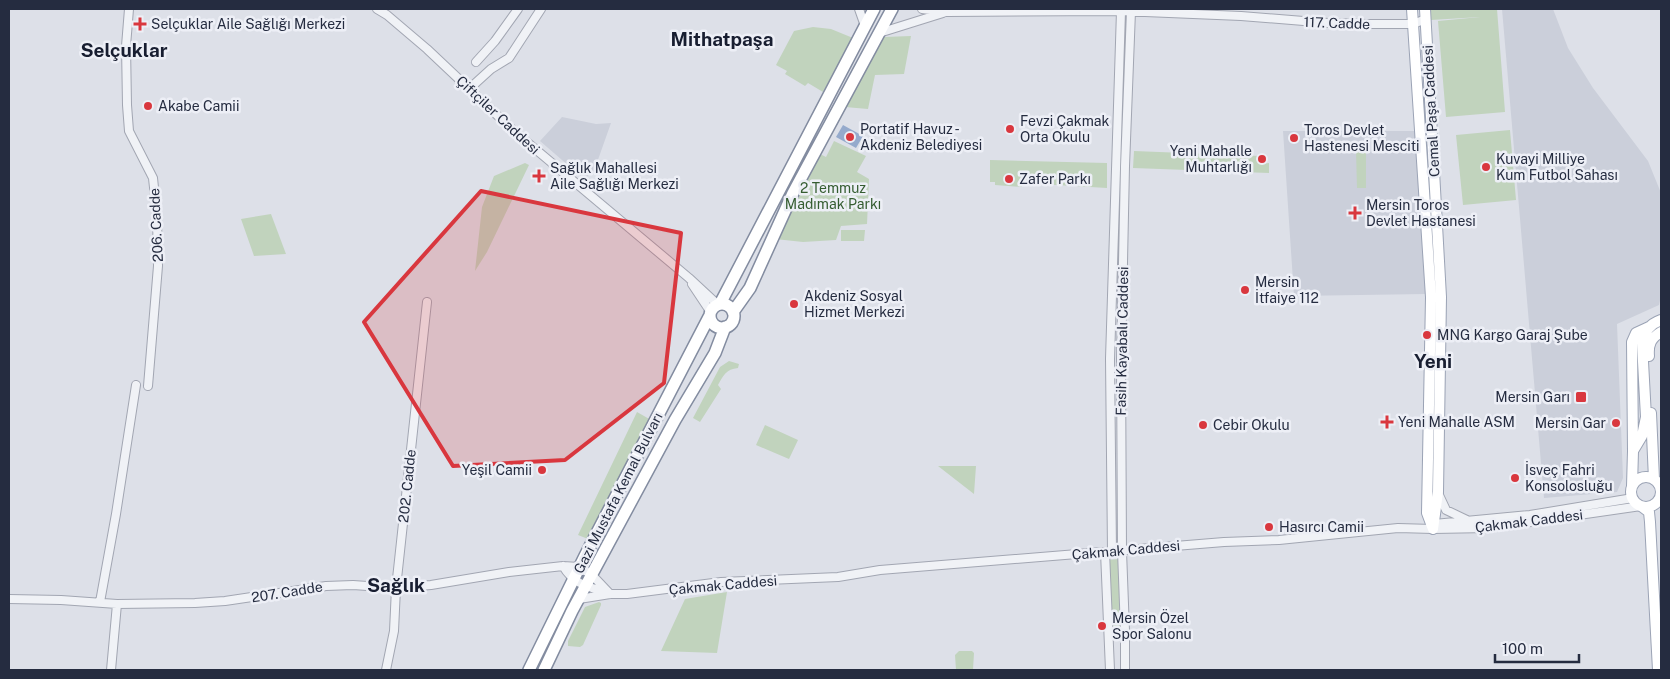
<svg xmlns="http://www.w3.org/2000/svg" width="1670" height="679" font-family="'Public Sans',sans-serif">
	<rect width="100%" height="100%" fill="#dde0e8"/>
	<path fill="#cbcfda" d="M1502,9h51l15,39 25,40 55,73 13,32v103l-2,9 -42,19 6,154 -6,14 -73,6z
		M562,117l34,7 15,-1 -17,48 -10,8 -44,-38z
		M1283,131h134l9,163 -132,2z"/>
	<path fill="#c1d3bd" d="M1431,9h66l8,103 -59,5 -8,-96 42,-4 -49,3z
		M813,27l18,2 22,9 -30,54 -15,-9 -3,3 -20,-12 2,-3 -11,-6 18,-34z
		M911,36l-7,38 -29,1 -7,34 -23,-2 39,-70z
		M1510,130l6,70 -53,5 -7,-70z
		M834,141l32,15 -9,16 12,7 -2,45 -26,2 -5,14 -33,2 -28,-3 45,-85 6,3z
		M1134,151l126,5v8l9,-1v10l-136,-5z
		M1356,151h10v37h-9z
		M990,160l117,3v25l-84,-5 -1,4 -27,-2v-3h-5z
		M525,163l4,2 -42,87 -12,19 7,-64 12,-31z
		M271,214l15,40 -32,2 -13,-37z
		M841,230h24l-1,11h-23z
		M729,361l10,3 -1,4c-12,1 -15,8 -20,17l3,4 -21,33 -7,-4 27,-51z
		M637,412l14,8 -63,119 -10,-4z
		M765,425l33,15 -9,19 -33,-14z
		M938,466h38l-2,28z
		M1120,559l3,68 -12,1 -4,-68z
		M727,592l-10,61 -56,-2 24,-52z
		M599,602l2,1v2l-18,40 -3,2 -12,-1v-5l17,-34z
		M959,651h13l2,2 -1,17h-17l-1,-15z"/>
	<path fill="#95aacc" d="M843,125l20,11 -7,12 -20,-11z"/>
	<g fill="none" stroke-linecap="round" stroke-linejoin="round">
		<defs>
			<path id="minor" d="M129,9l-3,37 1,59 2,26 24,47 4,38 1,50 -10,120
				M377,9l10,6 40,34 88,83 174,146 28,26
				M859,9l6,17
				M922,9l25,3 174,-1 120,5 87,7 39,1h46l13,-5
				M879,33l64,-20
				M476,62l19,-21 23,-32
				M469,89l22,-20 18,-11 32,-49
				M692,284l18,27
				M1439,495l7,15 21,10
				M1434,524l96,-9 103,-17
				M1105,552l5,118
				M1112,552l-2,-193 11,-348
				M563,566c11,19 26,21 45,27
				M9,599l52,1 56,4 78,-1 30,-2 101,-15 27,-1 43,3 35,-3 78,-13 54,-6 16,1 13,8 18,19
				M579,599l31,-5h17l94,-12 117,-5 42,-7 344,-28 55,-2 119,-12 35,1 56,-1 152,-22
				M100,602l16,-88 20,-129
				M111,670l6,-66
				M386,670l8,-39 2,-43 31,-286
				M1125,670v-39l-3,-80 -1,-192 4,-193 6,-155"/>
			<path id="major" d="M1412,9l19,288 -4,216 6,16
				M1425,9l16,288 -3,195 -5,37
				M1649,356c-1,-12 2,-18 12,-24
				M1651,413l3,66
				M1633,451l-1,-109 4,-9 13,-6
				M1631 492a15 15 0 1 1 30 0a15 15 0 1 1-30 0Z
				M1632,486l1,-35 9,-15 4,-19 -4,-74c2,-12 8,-19 19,-23
				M1641,506l8,6 1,10 8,148"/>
			<path id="highway" d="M710 316a12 12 0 1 1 24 0a12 12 0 1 1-24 0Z
				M720,304l154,-295
				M733,312l17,-24 43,-95 99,-184
				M529,670l56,-114 124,-239
				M544,670l28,-59 103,-191 40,-67 10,-26"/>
		</defs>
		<use href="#minor" stroke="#a2a6b2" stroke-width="10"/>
		<use href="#major" stroke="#9ba3b5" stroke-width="12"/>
		<use href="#highway" stroke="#838ca0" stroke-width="14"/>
		<use href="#minor" stroke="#f0f2f6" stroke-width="8"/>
		<use href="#major" stroke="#fff" stroke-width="10"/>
		<use href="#highway" stroke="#fff" stroke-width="11"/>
	</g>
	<path fill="#d9373e" fill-opacity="0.2" stroke="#d9373e" stroke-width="4" stroke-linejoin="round" d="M481,191l200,42 -17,150 -99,77 -112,6 -89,-144z"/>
	<g fill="#d9373e" stroke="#edeff6" stroke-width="2">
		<path d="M137.5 16.5h5v5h5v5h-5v5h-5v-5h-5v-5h5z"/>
		<circle cx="148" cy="106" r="5"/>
		<circle cx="1010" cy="129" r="5"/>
		<circle cx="850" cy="137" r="5"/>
		<circle cx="1294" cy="138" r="5"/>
		<circle cx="1262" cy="159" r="5"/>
		<circle cx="1486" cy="167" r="5"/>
		<path d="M536.5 168.5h5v5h5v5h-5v5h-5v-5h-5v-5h5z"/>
		<circle cx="1009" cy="179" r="5"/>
		<path d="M1352.5 205.5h5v5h5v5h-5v5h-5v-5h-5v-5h5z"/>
		<circle cx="1245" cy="290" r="5"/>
		<circle cx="794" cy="304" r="5"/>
		<circle cx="1427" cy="335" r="5"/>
		<rect x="1575" y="391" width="12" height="12" rx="2.5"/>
		<path d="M1384.5 414.5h5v5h5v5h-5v5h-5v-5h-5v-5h5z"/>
		<circle cx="1616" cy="423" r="5"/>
		<circle cx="1203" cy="425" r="5"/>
		<circle cx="542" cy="470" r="5"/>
		<circle cx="1515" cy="478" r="5"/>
		<circle cx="1269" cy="527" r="5"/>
		<circle cx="1102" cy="626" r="5"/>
	</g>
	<g text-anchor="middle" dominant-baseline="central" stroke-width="5" stroke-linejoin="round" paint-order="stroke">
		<g font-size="14" fill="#252c40" stroke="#edeff6">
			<text transform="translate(1337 23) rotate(2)">117. Cadde</text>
			<text transform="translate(1431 111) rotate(-93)">Cemal Paşa Caddesi</text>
			<text transform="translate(498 115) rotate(43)">Çiftçiler Caddesi</text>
			<text transform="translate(156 225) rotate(-93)">206. Cadde</text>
			<text transform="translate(1122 341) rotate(-89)">Fasih Kayabalı Caddesi</text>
			<text transform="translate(407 486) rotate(-84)">202. Cadde</text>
			<text transform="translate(618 493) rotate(-63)">Gazi Mustafa Kemal Bulvarı</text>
			<text transform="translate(1529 521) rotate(-7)">Çakmak Caddesi</text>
			<text transform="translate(1126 550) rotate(-5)">Çakmak Caddesi</text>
			<text transform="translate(723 585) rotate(-5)">Çakmak Caddesi</text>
			<text transform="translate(287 592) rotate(-9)">207. Cadde</text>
		</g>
		<g font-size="14" fill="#252c40" stroke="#edeff6" text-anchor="start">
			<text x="151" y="24">Selçuklar Aile Sağlığı Merkezi</text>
			<text x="158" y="106">Akabe Camii</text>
			<text x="1020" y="121">Fevzi Çakmak<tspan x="1020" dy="16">Orta Okulu</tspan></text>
			<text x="860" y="129">Portatif Havuz -<tspan x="860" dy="16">Akdeniz Belediyesi</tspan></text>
			<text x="1304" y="130">Toros Devlet<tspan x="1304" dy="16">Hastenesi Mesciti</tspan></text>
			<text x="1252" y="151" text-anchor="end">Yeni Mahalle<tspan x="1252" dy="16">Muhtarlığı</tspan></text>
			<text x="1496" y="159">Kuvayi Milliye<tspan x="1496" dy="16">Kum Futbol Sahası</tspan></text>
			<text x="550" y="168">Sağlık Mahallesi<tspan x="550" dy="16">Aile Sağlığı Merkezi</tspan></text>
			<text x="1019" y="179">Zafer Parkı</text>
			<text x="1366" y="205">Mersin Toros<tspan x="1366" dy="16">Devlet Hastanesi</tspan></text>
			<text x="1255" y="282">Mersin<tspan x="1255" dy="16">İtfaiye 112</tspan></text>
			<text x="804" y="296">Akdeniz Sosyal<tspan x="804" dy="16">Hizmet Merkezi</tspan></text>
			<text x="1437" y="335">MNG Kargo Garaj Şube</text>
			<text x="1570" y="397" text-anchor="end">Mersin Garı</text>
			<text x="1398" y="422">Yeni Mahalle ASM</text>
			<text x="1606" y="423" text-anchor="end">Mersin Gar</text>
			<text x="1213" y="425">Cebir Okulu</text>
			<text x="532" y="470" text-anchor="end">Yeşil Camii</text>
			<text x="1525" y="470">İsveç Fahri<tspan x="1525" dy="16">Konsolosluğu</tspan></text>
			<text x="1279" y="527">Hasırcı Camii</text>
			<text x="1112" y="618">Mersin Özel<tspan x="1112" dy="16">Spor Salonu</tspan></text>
		</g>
		<g font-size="14" fill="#355d31" stroke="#edeff6">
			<text x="833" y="188">2 Temmuz<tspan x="833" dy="16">Madımak Parkı</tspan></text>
		</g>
		<g font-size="19" font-weight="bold" fill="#181e31" stroke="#edeff6">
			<text x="722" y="39">Mithatpaşa</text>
			<text x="124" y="50">Selçuklar</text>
			<text x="1433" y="361">Yeni</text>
			<text x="396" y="585">Sağlık</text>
		</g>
	</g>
	<rect width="1670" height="679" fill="none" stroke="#252c40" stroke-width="20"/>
	<path d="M1495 654v8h84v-8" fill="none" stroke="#252c40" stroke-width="2.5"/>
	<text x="1502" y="654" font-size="15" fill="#252c40" stroke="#edeff6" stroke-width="4" paint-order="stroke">100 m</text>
</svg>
